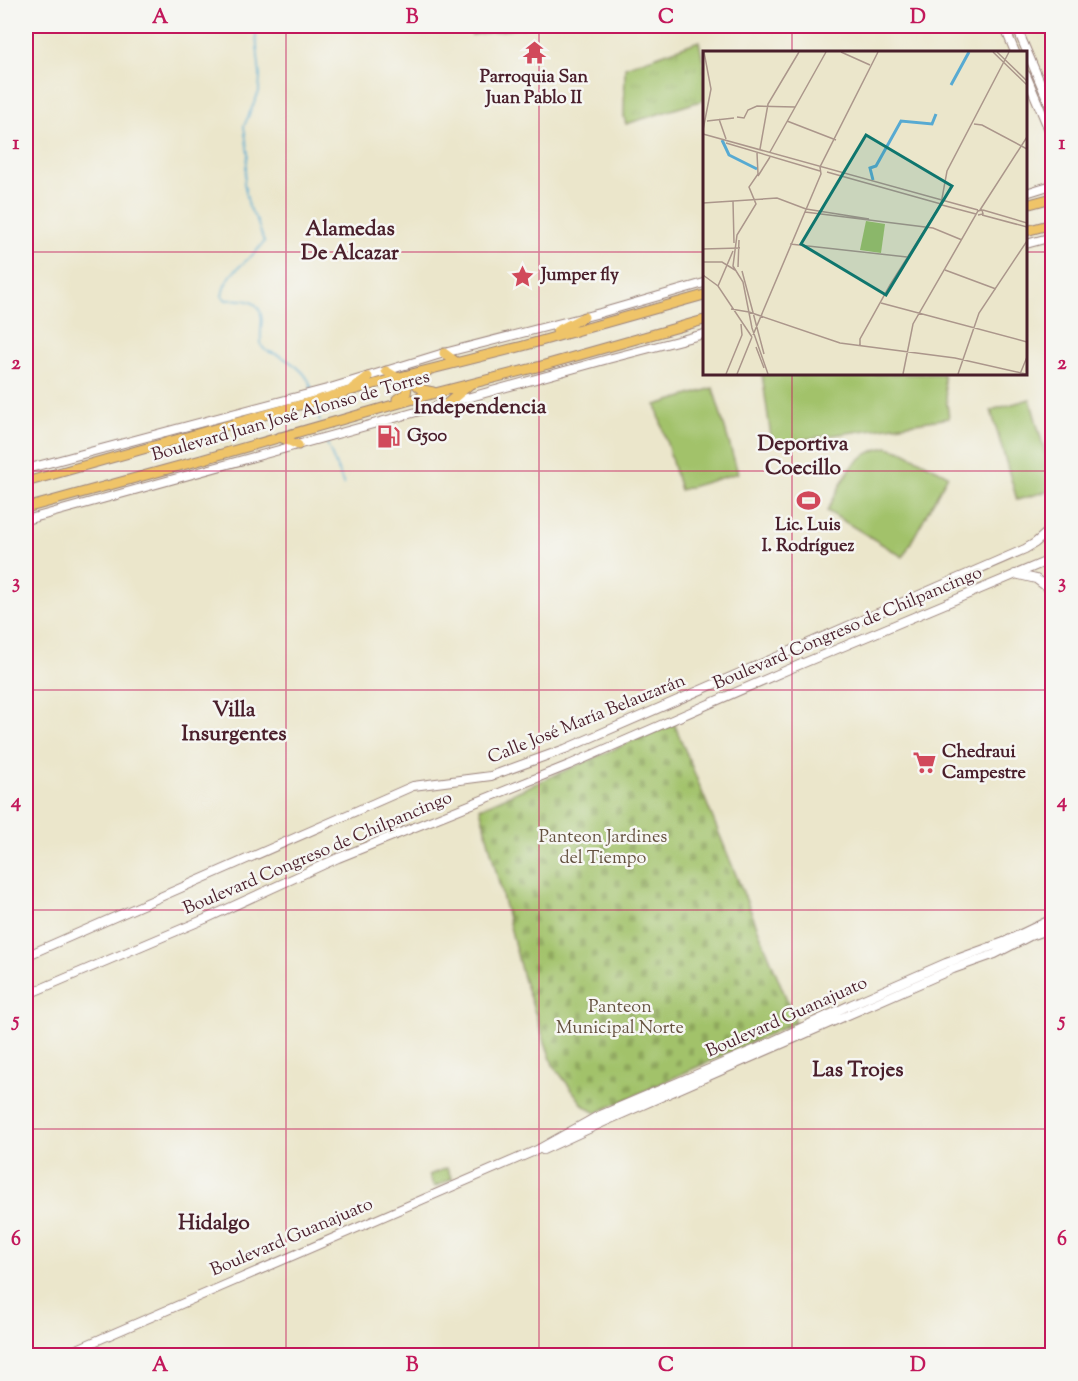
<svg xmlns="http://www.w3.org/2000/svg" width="1078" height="1381" font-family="'Sorts Mill Goudy',serif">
	<defs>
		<pattern id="cemetery-stones" width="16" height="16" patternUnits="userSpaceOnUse" patternTransform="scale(1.5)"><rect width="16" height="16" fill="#a2c26a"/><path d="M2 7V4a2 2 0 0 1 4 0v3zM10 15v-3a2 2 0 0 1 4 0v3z" fill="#8da65c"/></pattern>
		<pattern id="park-tufts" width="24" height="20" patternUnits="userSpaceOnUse" patternTransform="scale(1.5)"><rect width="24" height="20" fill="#a2c26a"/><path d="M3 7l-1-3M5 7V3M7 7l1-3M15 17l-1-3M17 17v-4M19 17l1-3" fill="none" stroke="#8da65c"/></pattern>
	</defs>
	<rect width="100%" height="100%" fill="#f6f6f2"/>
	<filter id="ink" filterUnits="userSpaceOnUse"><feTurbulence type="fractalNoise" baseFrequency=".0167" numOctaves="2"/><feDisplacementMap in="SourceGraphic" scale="12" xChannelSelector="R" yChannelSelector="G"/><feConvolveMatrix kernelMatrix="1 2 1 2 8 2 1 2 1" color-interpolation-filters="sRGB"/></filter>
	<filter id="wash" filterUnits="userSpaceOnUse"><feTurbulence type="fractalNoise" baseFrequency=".008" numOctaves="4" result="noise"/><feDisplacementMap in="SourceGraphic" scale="24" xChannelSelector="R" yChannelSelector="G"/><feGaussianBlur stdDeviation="1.35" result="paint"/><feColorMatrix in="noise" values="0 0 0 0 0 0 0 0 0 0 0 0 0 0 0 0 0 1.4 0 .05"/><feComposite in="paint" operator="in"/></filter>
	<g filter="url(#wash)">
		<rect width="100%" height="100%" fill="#ebe6cb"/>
		<path fill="url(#cemetery-stones)" stroke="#76704a" stroke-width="1.5" d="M674,723l122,299 -200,91 -12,-7 -31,-41 -30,-87 -43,-170z"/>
		<path fill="url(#park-tufts)" stroke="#76704a" stroke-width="1.5" d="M494,26h40l-63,9z
			M699,41l5,25v34l-78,24 -2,-7 1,-50z"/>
		<path fill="#a2c26a" stroke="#76704a" stroke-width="1.5" d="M762,374h181l6,44 -177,26z
			M713,388l25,85 -58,17 -24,-85z
			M1030,399l22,79v12l-35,10 -26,-90z
			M887,447l15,4 46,24 -45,82 -76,-46c17,-30 22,-57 60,-64z
			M447,1168l5,11 -18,8 -5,-12z"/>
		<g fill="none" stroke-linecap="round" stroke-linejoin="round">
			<path stroke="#57aad2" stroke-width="1.5" d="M255,26l5,50 -1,16 -15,34 4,28 -4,29 5,24 8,14 7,21c-13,20 -38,27 -42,54l4,4c58,-5 24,38 39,50 3,2 9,3 13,5 14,7 31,19 34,35
				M315,404l5,18
				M326,441l18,44"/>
		</g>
	</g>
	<g filter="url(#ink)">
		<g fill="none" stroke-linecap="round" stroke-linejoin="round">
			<defs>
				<path id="tertiary" d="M1004,26l11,26
					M1016,26l36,84
					M1026,75l26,62
					M1026,193l26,-8
					M1026,244l26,-7
					M26,469l301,-80 117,-36 156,-40 104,-30
					M26,520l582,-161 96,-25
					M1015,574l21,5 16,12
					M26,956l387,-170 78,-10 74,-27 460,-200 10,-6 17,-15
					M26,995l179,-76 133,-61 231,-93 218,-95 265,-111
					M543,1150l63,-29 347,-152 42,-15 35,-18 22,-8
					M61,1356l476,-206 59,-33 160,-68 94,-44 96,-42 58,-21 48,-23"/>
				<path id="primary" d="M1026,205l26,-7
					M1026,231l26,-7
					M557,331l27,-14
					M444,353l12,9
					M386,371l15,9 6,7 -1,7 -9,5
					M427,372l-9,7 -1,6 6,5 10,2
					M353,388l15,-11
					M448,403l21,-18
					M280,437l18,8
					M26,482l370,-104 127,-32 181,-51
					M26,508l175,-48 234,-67 106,-27 163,-46"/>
			</defs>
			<use href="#tertiary" stroke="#9a827b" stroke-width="10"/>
			<use href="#primary" stroke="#9a827b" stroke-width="11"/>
			<use href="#tertiary" stroke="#fff" stroke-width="8"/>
			<use href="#primary" stroke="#efc469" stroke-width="9"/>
		</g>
	</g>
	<path fill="none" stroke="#c2185b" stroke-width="1.5" stroke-opacity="0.55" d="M286,26v1330M539,26v1330M792,26v26M26,252h678M1026,252h26M792,374v982M26,471h1026M26,690h1026M26,910h1026M26,1129h1026"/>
	<defs>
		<symbol id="temple-bare" viewBox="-9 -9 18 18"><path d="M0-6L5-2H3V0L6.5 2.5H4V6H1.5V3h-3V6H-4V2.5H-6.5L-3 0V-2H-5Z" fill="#d1495b" stroke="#f6f6f2" stroke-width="2.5" paint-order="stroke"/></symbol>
		<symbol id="sight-bare" viewBox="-9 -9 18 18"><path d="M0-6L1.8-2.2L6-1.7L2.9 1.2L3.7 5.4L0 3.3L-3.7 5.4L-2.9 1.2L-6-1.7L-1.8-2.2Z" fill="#d1495b" stroke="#f6f6f2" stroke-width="2.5" paint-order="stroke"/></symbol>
		<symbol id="fuel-bare" viewBox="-9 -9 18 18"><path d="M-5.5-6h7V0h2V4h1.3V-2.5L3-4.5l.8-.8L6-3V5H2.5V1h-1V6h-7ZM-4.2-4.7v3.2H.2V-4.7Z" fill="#d1495b" stroke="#f6f6f2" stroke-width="2.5" paint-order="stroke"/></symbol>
		<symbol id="stadium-bare" viewBox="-9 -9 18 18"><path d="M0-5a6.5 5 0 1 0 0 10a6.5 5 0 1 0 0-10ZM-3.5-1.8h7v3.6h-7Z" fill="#d1495b" stroke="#f6f6f2" stroke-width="2.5" paint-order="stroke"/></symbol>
		<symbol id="supermarket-bare" viewBox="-9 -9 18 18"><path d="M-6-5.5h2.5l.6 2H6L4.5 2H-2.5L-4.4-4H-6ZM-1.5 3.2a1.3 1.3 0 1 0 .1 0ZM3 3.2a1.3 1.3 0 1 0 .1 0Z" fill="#d1495b" stroke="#f6f6f2" stroke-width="2.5" paint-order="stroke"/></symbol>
	</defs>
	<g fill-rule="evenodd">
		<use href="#temple-bare" x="518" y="36" width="33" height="33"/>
		<use href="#sight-bare" x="506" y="260" width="33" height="33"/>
		<use href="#fuel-bare" x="372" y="420" width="33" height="33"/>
		<use href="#stadium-bare" x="792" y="484" width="33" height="33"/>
		<use href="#supermarket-bare" x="908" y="746" width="33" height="33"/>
	</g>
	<g text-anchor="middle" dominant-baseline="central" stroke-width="5" stroke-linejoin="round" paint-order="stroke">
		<g font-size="18" font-weight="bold" fill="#4a1f2b" stroke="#f6f6f2" text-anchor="start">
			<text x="534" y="78" text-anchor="middle">Parroquia San<tspan x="534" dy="21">Juan Pablo II</tspan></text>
			<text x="541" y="276">Jumper fly</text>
			<text x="407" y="437">G500</text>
			<text x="808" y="526" text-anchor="middle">Lic. Luis<tspan x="808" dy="21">I. Rodríguez</tspan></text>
			<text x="942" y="753">Chedraui<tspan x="942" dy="21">Campestre</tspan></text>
		</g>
		<g font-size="18" fill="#4a1f2b" stroke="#f6f6f2">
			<text transform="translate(291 417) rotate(-16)">Boulevard Juan José Alonso de Torres</text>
			<text transform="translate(848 629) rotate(-23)">Boulevard Congreso de Chilpancingo</text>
			<text transform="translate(587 720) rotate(-22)">Calle José María Belauzarán</text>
			<text transform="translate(318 854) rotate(-23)">Boulevard Congreso de Chilpancingo</text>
			<text transform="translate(787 1018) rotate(-24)">Boulevard Guanajuato</text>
			<text transform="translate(292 1238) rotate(-23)">Boulevard Guanajuato</text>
		</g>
		<g font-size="18" fill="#64503e" stroke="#f6f6f2">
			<text x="603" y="838">Panteon Jardines<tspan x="603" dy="21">del Tiempo</tspan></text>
			<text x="620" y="1008">Panteon<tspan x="620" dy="21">Municipal Norte</tspan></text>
		</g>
		<g font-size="21" font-weight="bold" fill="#4a1f2b" stroke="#f6f6f2">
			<text x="350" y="230">Alamedas<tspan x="350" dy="24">De Alcazar</tspan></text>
			<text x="480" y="408">Independencia</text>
			<text x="803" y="445">Deportiva<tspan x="803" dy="24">Coecillo</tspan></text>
			<text x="234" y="711">Villa<tspan x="234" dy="24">Insurgentes</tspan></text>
			<text x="858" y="1071">Las Trojes</text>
			<text x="214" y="1224">Hidalgo</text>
		</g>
	</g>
	<g transform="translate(703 51)">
		<rect width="324" height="324" fill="#ebe6cb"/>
		<path d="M163,170l19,3 -4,29 -21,-3z" fill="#a2c26a"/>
		<path fill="none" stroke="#57aad2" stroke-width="3" d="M248,34l18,-33M19,89l7,15 28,14M170,129l-3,-12 6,-2 25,-45 31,3 4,-10"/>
		<path fill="none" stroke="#ab968b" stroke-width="1.5" d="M138,1l29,13M290,1l34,33M294,1l30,29M34,66l7,1 4,-8 9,-4 38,1M16,68l7,20M4,70l27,-3M84,70l49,19M271,73l8,1 45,24M0,79l8,-41 -7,-37M0,83l275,76M23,92l94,28M57,98l8,-45 31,-52M67,101l56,-100M54,102l1,21 -9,13 7,17 -19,31 -4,31 10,16 9,46 16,46M124,121l114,32M55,125l12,-19M30,150l1,42M0,152l74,-5 29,11M239,154l34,9M103,158l63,10M277,159l47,-73M280,159l44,13M102,161l128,16 29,12M279,164l45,12M87,193l117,13M0,198l37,-1M0,211h19l13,8M35,216l1,-27M242,219l51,19M39,220l22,83M0,224l15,11 34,51M15,235l15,-35M178,252l146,39M28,258l18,3M46,261l91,31 115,15 71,16M50,284l68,-161 -1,-7 58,-115M157,295v-7l30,-54 51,-81 6,-33 62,-119M53,296l8,21M23,323l16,-39 -1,-11M34,323l15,-37M200,323l10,-50 65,-113 4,-1 1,4 -5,1M255,323l21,-61 48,-72M317,323l7,-17"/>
		<path fill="#0f766e" fill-opacity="0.15" stroke="#0f766e" stroke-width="3" d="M163,84l86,51 -66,109 -85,-51z"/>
		<rect width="324" height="324" fill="none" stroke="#4a1f2b" stroke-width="3"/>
	</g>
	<rect width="1078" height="1381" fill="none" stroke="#f6f6f2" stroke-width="66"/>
	<rect x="33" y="33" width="1012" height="1315" fill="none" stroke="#c2185b" stroke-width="2"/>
	<g font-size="20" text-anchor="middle" font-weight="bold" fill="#c2185b">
		<text x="160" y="23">A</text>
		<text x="412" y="23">B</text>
		<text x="666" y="23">C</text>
		<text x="918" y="23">D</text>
		<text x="16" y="149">1</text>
		<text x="1062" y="149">1</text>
		<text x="16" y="369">2</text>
		<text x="1062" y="369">2</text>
		<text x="16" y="588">3</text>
		<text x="1062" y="588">3</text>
		<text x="16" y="807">4</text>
		<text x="1062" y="807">4</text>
		<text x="16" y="1026">5</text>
		<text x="1062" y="1026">5</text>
		<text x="16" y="1245">6</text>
		<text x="1062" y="1245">6</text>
		<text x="160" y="1371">A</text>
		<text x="412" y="1371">B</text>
		<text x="666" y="1371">C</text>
		<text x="918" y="1371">D</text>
	</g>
</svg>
